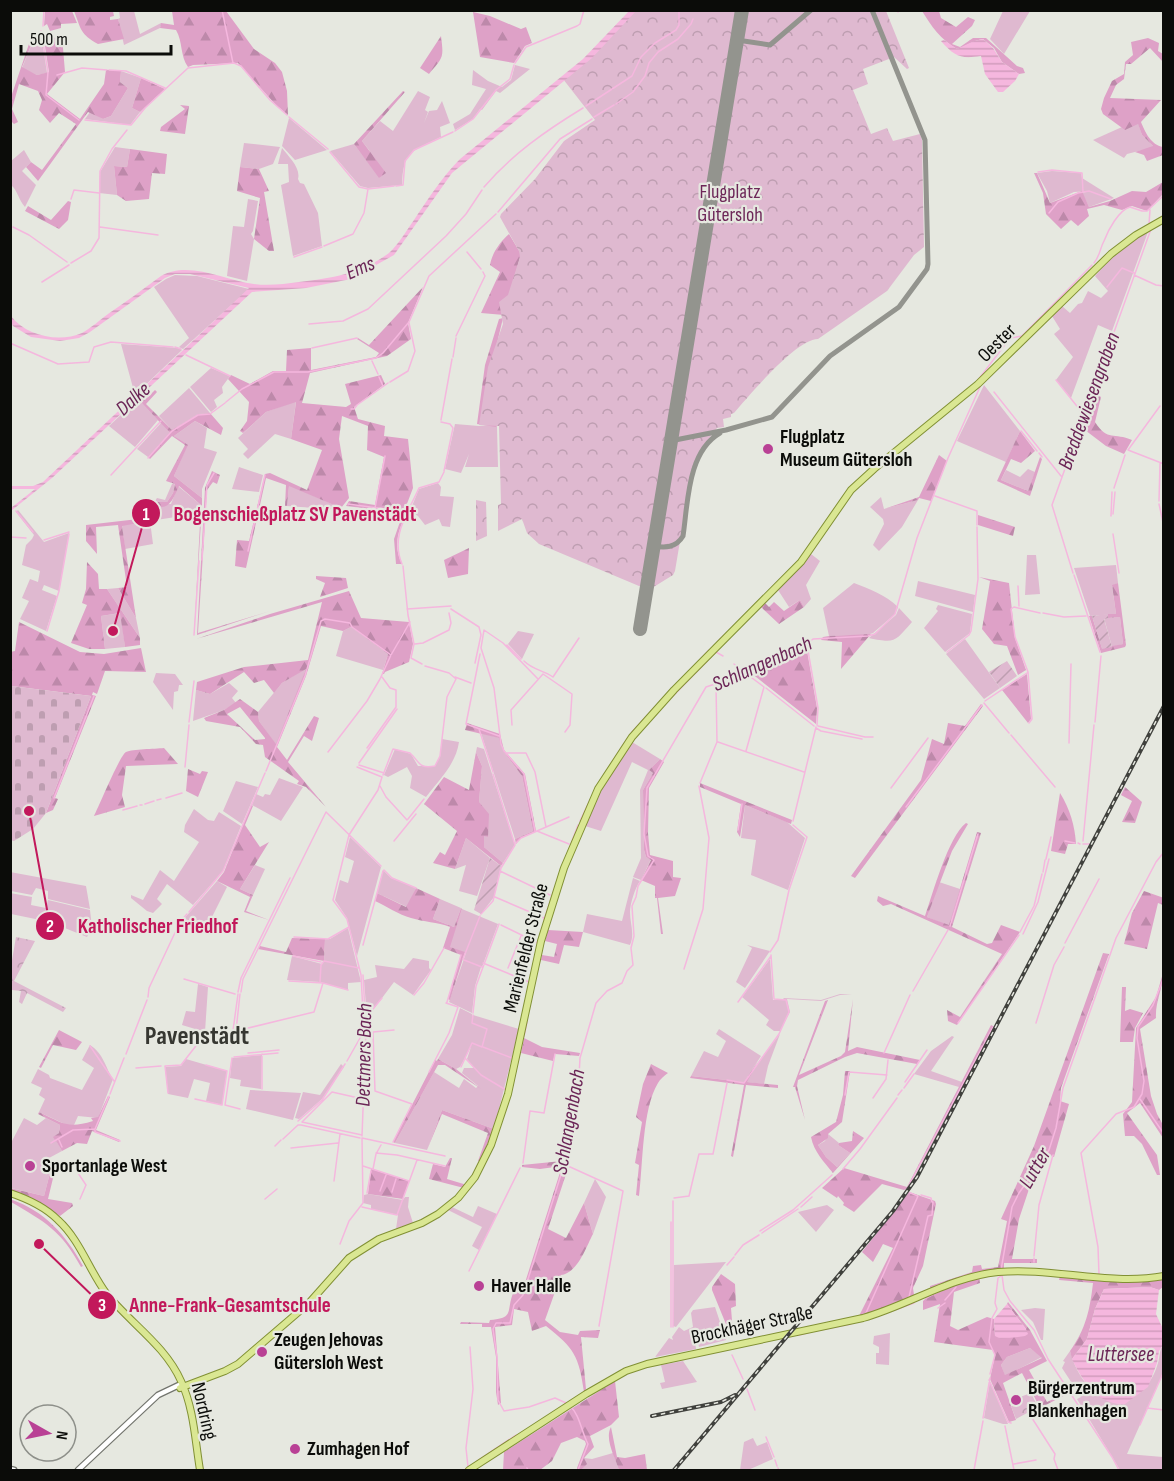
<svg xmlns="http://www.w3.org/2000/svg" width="1174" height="1481" font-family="'Sofia Sans Condensed',sans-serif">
	<defs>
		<pattern id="forest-firs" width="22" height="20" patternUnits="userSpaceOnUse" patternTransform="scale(1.5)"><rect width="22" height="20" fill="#dea1c7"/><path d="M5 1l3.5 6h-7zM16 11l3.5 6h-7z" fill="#bd89aa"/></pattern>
		<pattern id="cemetery-stones" width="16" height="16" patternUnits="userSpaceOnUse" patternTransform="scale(1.5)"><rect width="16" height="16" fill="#dfb9d0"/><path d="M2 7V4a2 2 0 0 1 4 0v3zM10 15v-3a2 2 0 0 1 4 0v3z" fill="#be9eb1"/></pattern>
		<pattern id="park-crowns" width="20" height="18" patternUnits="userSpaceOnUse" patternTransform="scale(1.5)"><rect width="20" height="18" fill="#dfb9d0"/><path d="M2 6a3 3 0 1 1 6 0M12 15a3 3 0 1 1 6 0" fill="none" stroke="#be9eb1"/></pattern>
		<pattern id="garden-furrows" width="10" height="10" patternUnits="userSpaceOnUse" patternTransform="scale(1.5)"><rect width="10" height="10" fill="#dfb9d0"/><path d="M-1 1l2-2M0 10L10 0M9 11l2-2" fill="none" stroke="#be9eb1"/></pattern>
		<pattern id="water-rules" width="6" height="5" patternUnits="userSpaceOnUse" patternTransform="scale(1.5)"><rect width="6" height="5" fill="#f5b7de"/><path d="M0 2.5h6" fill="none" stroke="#d19cbd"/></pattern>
	</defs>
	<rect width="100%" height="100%" fill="#e6e8e0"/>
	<path fill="#dfb9d0" d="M119,11h15l6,23 21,-11 -1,5 -36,17 -6,-26 2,-1z
		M1003,11h27l-26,43 -14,-15z
		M41,34l6,39 -10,2 -15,-7 13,-32z
		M515,65l15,4 -30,24 -4,-2 -14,19 -2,-1 -7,10 -18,11 -2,-6 17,-10 16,-25 -14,-4 1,-15 15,11 14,6 9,-7z
		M121,71l20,7 -9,30 8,4 -10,13 -45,-6 5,-7 13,7 8,-3 17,-28 -8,-6z
		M418,91l12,6 -5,13 3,2 -4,11 5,-12 8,-1 5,-9 8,22 -10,4 1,10c-29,14 -38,14 -39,48l-34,3 -8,-2 -30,-35 24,-7 26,34 -11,-28 -7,-9 18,-20 13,10z
		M289,118l38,32 -32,10 -13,-14z
		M1138,123l4,12 12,12 -27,7 -3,4 -31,-18 29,-13 3,2z
		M244,143l36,4 -7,17 -14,5 -19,-2z
		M115,147l15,2 -3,18 -13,-1 3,29 -18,-2 1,-21z
		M282,148c7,9 19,20 16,31l2,4 4,1 14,29 4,33 -29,10 -12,-71 8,-3 -1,-18h-10z
		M24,150l7,12 -9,9 14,14 -11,22c-7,-8 -7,-16 -14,-22v-24z
		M1052,171l29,2 1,5 32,20 -25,9 -7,-14 8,-2 -16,1 -24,11 -3,-12 -10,-18z
		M248,199l10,2 -5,30 -2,3 3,5 -7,42 -20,-5 6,-50 11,1z
		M1149,229l-37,102 -14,-6 -27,73 -15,-18 17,-23 -19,-23 6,-5 -8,-13 10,-10 8,7 8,-9 4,-1 6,-12 13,7 7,-7 -13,-15 18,-20z
		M175,275l22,1 52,13 -66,60 -4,-2 10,-9 -35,-51 12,-8z
		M121,344l58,4 3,2 -47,45z
		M211,368l19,8 -8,11 1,6 -9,7 3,7 -6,5 -21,-25z
		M984,385l36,46 -14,31 -49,-21z
		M189,388l21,25 -12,1 -26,16 -13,-14z
		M138,399l20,21 -23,27 -26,-21z
		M296,401l-5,38 -16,-5 -27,25 -5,-5 5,-5 -10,-11 28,-26z
		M195,421l12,7 -3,20 13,4 -15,37v9l-28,-22 13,-30 -13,-10z
		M161,423l9,10 -22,24 -11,-8z
		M455,424l24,2 14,-1 4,2 1,40h-33l4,-13 -8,19 -16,-4z
		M239,467l24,8 -4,17 -27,-3z
		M1028,469l7,3 -7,19 -27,-11 5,-10 14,7z
		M175,483l-2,10 -6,9h-11l-2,2h17l7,-18 23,19v8l-51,8 3,23 -28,5 -3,-24 27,-4 1,-14 -2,-1v-3l5,1 4,-6 8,2 7,-16z
		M438,483l3,4 -1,9 14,1 -4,30 -8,-1 -3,-7 -14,6 -7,-9 -8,-5 9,-22z
		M289,485l52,23v2l-54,-4z
		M881,497l3,12 34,-9 -16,27 -23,24 -6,-6 11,-21 -1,-5 -13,-12z
		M18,510l26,32 25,-9 -10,58 -15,-6 -2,5 15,6 -11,35 -26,-12 9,-18 -7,-3 8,-19 8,3 2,-11 -18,-6 4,-20 6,-6 2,-4 -18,-23z
		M811,554l9,7 -14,24 5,14 -7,8 -4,-7 -11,7 -11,-17z
		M1027,555h9l4,39 -15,1z
		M1116,565l2,18 -6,3 4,28 -26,2 -16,-48z
		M918,581l57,14 -2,17 -58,-16z
		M854,583c15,6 32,12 44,24l-3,7 -22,19 -6,2 -38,1 -6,-28z
		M118,588l18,30 4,20 -33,-49z
		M938,605l34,9 -2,19 -25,19 -21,-24 14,-17 -2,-2z
		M899,608l13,14c-17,19 -16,22 -43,16l27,-23z
		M121,613l4,34 -20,2 -4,-33z
		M1120,617l3,27 -11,3 -8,-29z
		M351,627l37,27 -5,16 -47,-14 7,-25z
		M518,631l16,3 -12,25 -14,-15z
		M965,639l35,49 -16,11 -38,-45z
		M306,668l-2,7 -28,70 -17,-24 -1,-9 24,-29z
		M156,673l19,1 8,11h-4l-1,6 -4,1 -1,18 -20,-28z
		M229,683l9,8 -6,7 4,5 -12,7 -31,11 3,-31 14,4z
		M481,733l19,5 3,13 19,25 11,55 -18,8z
		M442,739l17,3c-3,22 -20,38 -33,55l-16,-9 2,-12 -5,-9 -19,10 -4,-2 11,-26 16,5 7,12h17l5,-9z
		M632,742l28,17 -11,11 4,3 -10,17 1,60 2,7 5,2 -10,21 -8,-3 8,-19 -1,-68 8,-20 -16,-8 -31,69 -16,-5 16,-35z
		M477,747l7,2 31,96 -12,18 -19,-16v-12l4,2 -9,-35 3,-36 -6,-14z
		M279,778l24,9 -22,34 -29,-16 4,-11 7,3 2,-3 5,1z
		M236,781l22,6 -16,37 -19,-13z
		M745,805l42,17 18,16 -17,52 -37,-15 5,-35 -15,-2z
		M194,809l14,11 6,1 5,-9 22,14 -18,45 -30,34 -26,-21 -10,15 5,5 -9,9 -6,-2 -16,-13v-3l12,5 17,-30 14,11 25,-39 -15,-10 1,-7z
		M350,837l31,30 -24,89 -10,-38 -12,-18 5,-20 8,3 6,-22 -9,-4z
		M466,838l24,20 -13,38 -18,-5 7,-26 -11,4z
		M255,865l10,4 -12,26 -13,-6z
		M383,870l8,8 25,10 -9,19 -30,-14z
		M10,872l76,14 4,23 -42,-10v-8l-12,-3 -4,7 -21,-4z
		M633,878l7,3c-5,7 -10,23 -10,31 0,12 5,22 0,33l-47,-13 4,-18 35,7z
		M217,881l10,6 -20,40 -25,-6z
		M939,882l21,7 -11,37 -22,-9z
		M10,893l22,4 -1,8 15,3 2,-8 42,10 2,18 -5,9 -37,-15 -39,-8z
		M440,899l21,9 -7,19 -21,-8z
		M462,909l36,15 -16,43 -6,-2 5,2 -6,19 -3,27 -23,-11 17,-49 -17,-6z
		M348,928l13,54 -13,1v7l-28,-8 -33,-2 5,-24 30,8 2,-3 1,-22h5z
		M747,945l23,6 -25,37 -9,-6 16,-34z
		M413,958l16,3v7l2,2 -18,25 -19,-13 -27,36 -3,-38 13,-3 -2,-12 29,4z
		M770,959l3,41h9l2,-2 37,2 19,-6 12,1h-12l-19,6 -34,-2 3,13 -10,19h-6l-8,-6 3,-5 -27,-23z
		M198,984l10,3 -3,45 -23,-7 4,-14 9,1z
		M460,1008l12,6v6l1,-5 46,14 -25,100 -52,-19 -15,40 -32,-7 39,-71 25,16 5,-9 12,9 2,-2 -16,-13 2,-5h10l-7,-9 4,-12 -11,20 -4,2 -18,-10 14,-24z
		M719,1029l42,27 -17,26 -53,-6 13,-25 14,6 8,-16 -10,-7z
		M780,1034l-12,32 -4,18 -18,-2 13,-21z
		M952,1036l2,1 -23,34 31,11 -3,5 -45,-13 17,-23z
		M90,1045c14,9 15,22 23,34l-15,39 -20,-2 -4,9 -5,1 -30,-14 6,-13 -6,-4 3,-7 -11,-5 7,-14 11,6 1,3 32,12 12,-22 -12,-8z
		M262,1055l-1,34 -21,-3 1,-6 -11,-2 2,-20z
		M186,1059l41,12 -5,34 -16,-4 4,-18 -16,-4 -6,19 -20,-4 -3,-27 16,-1z
		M341,1064l3,3 -22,32 -23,20 -4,-1 8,-26 17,3z
		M250,1090l51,3 -8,27 -47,-11z
		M24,1118l13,7 9,-7 14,7 -1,8 -5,4 8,14 -13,7 -1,5 3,6 -7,27 -33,-8 -1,-47h2z
		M828,1134l11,9 -1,2 12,8 -13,14 -11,-10 -8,-12 7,-4z
		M595,1179l11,18 -13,37 -9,-31z
		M368,1194l35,6 2,-3h4l-1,10 5,16 -17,6 2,-14 -27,-6v-4l-8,-2 1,-8z
		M827,1205l7,5 -18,22 -18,-20z
		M478,1206l19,8 -18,36 -7,-4 10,-19 -34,-17 4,-3 21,10z
		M726,1262l-50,65 -3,-1 1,-61z
		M715,1307l11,33 -27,7 -3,-12h-2l2,14 -41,8 14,-19 4,2 -1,-3 7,-10 5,4 9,-4 -2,-14 2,-3z
		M1035,1308l10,1 -2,31h-2l-8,-18 -12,-12z
		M890,1333l-1,32 -13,-1v-11h3v-6l-6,-3 1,-8z
		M1163,1345v28l-36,81 36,3v13h-43l-43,-71 4,-2 -19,-29 3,-6 -2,-1 7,-10c7,26 24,49 51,53 19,-12 30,-17 37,-41 2,-7 1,-12 5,-18z
		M1030,1348l12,9 -37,19 -4,-11 6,-8z
		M683,1361l14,21 -35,7 -2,-6 5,-1 -4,-17z
		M990,1381l18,43h-5l-19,-6z
		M753,1438l4,8 10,-4 6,17 -25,11h-8l4,-28z
		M613,1453l6,17h-38l5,-6 -2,-6 8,1z"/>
	<path fill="url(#forest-firs)" fill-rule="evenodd" d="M45,11h27l5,12 -16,1v4l-11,3 -3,-7 -3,2z
		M74,11h39l1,5 -4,1v3l8,-1 6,20 -26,5c-18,-10 -17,-15 -24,-33z
		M172,11h54l28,38 21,14 7,9 5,19 1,24 -12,-10 -38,-42 -45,2 -5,2c-8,-11 -5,-25 -12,-37l-16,-2 1,-5 13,2z
		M922,11h17l2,7 15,9 12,-10 7,3 -3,6 -20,18 8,3 13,-9h13l31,28 6,2 2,5 -6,1 -17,-12 -8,-14 -11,-9c-10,1 -17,8 -26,10 -17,-10 -25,-22 -35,-38z
		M473,12l17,4 31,13 5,-2 6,16 -7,3 -11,17 -34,-6z
		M32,35l3,1 -13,31 15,8 12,-3 -5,-32 18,-4 3,36 -18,22 33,25 24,-35 2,-14 15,1 -1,11 8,6 -17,28 -8,3 -15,-7 -50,69 -12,-14 5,-5 11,8 34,-46 -17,-11 -9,10 -11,-13 3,-10 -4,-9 -19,-7 -7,25 6,13 -4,2 -3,-3v-24z
		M441,36c3,23 2,21 -12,38l-9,-6z
		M1148,38l11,5 -1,8 5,3v8l-13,-14 -19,16h-5l-2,15 -8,6 -6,13 51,2 -20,22c4,10 10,23 22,25v8l-16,6 -3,-6 -9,-3 18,-6 -11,-11 -4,-11 -13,6 -22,-16 -2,-5 3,-11 8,-17 12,-7 1,-12 8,-7 -2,-13z
		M141,78l24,11 -25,23 -8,-4z
		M403,91l2,1 -43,49 24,32 -7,5 -25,-34z
		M180,105l9,1 -4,28 -25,-3 1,-4 24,-18z
		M130,149l37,5 -2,20 -13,-1 -3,26 -23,2 -9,-6 -3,-29 13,1z
		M240,167l19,2 10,22 -5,1 10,59h-5l-15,-12 6,-41 -23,-7z
		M1034,173h3l13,30 32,-12 7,16 21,-6 22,-10 14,1 17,-10v12l-16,17 -15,-5 -10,4 -18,-5 -17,4 2,7 -11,10 -7,-6 -10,9 -15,-15 -3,-21z
		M68,201l3,1 -3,18 -9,9 -34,-18 3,-5 23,14z
		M509,234l12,20 -17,61 -23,-2 19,-41 -10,-7c2,-12 10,-23 19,-31z
		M423,287l-15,36 3,16 -24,17 -77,17 -8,30 44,4 5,-3 -6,-20 36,-9 4,9 -31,23 4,12 27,7 -1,10 24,3 5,49 -8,21 3,1c-9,19 -16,34 -6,54h-6l-2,-25 9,-26 -57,-7 3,-5 26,4 9,-48 -17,-7 1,-24 -26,-10 -3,23 10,59 -8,10 -52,-22 -2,20h-2l1,-21 -20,-7 -20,90 -11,-2 2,-26 12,1 16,-67 5,-1 37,17 15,-40 -31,-11 5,-37 -30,10 -23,21 -3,-2 7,-10 2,-19 -21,-23 3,-4 19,9 23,-13h13l1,-21 24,-2v22l65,-13 3,-4 -22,-14 1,-1 11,7z
		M503,318l-15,63 12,43 -4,3 -19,-3 8,-59 14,-46z
		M155,390l2,2 -11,12 26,26 26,-16 12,-1 13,15 -2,7 -26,-14 -21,15 14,9 -14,31 28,22v7l-8,131 7,-131 -22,-19c-6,13 -10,26 -25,19l2,-3h11l6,-9 2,-9 -9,-3 19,-36 -13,-9 -22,23 -2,-2 22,-24 -32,-34 5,-5 4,4z
		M1093,392l8,5 -6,25c13,20 19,10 37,18l-8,14 -18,-8 -25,-19z
		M1020,431l15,20 -14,12 -10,-4 -10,21 27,11 12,-34 2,2 -12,37 -33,-15z
		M939,455l8,6 -16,40 -12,-3 -1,2 -34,9 35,-12z
		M212,471l8,4 -3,9 -4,-2 -6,8 -9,143 72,-22 -73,24 8,-147z
		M148,506l2,1 -1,14 -27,5 14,92 -18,-30 9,-1 -9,-62 -22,2 1,27 -11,-13v-16l61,-7z
		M978,515l37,12 -2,9 -35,-11z
		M469,548l-1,26 -20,4 -4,-18z
		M87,562l11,12 1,15h8l33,49v7l-15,2 -5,-34 -19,3 4,33h-16l-18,-6 16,-38 -5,-2 4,-14z
		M316,576l30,2 2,10 -28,9 5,-14 -9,-4z
		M979,577l30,6 6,55 11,32 -8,5 -11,-29 -13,-2 -12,-15 8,-48z
		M1118,583l8,62 -1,2 -24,6 -12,-37h3l10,32 21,-4 -3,-27 -12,1v-4h8l-4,-29z
		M349,591l12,27 48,4 4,22 -4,18 -24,10 -1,2h-2l6,-20 -37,-27 -8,4 -22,-5 -15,50 -29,71 10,13 27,-44 5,2 -7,23 -8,-5 -16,26 38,45 -20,-20 -9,-3 2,-3 -34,-24 -2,-12 -7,-1 -16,-17 -34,-6 -2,-3 20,-8 16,-11 18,13 1,9 17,23 30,-75 -24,14 -8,10 -10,-13 -10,3 -10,-11 -34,22 -14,-4 1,-8 47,-15 64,-7 14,-58 -126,37 74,-25zM240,707l25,31v1l-10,1 -28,-26z
		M800,600l4,7 -25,17 -18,-17 4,-4 4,4 5,-5 10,9z
		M19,622l61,30 24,2 37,-6 5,24 -41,-1 -8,23 -4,-2 -1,3 4,1 -41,102 3,1 -5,11 -7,3 45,-117 -80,-10 -1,-34 5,-1z
		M871,634l-30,35 1,-27 -21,-2 2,-3 6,-1z
		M806,645l11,63 -1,16 -65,-51 12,-5 -1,-4 33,-9z
		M1027,674l4,45 -3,4 -26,-33z
		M981,704l2,2 -128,172 -4,-2 70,-96 11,-41 12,5 4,-21 17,3z
		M467,723l33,11 4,16 21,24 11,57 -15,7 -5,6 -1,-5 18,-8 -11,-55 -19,-25 -4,-13 -34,-8z
		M164,748l14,16 -52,2 -4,29 3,12 -31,9c5,-10 26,-61 32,-64 7,-3 28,-3 38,-4z
		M476,752l6,14 -3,36 10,12 -1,23 -4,-1v11l19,16 -2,3 -35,-28 -11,31 -22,-6 7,-11 5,3 12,-24 -33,-27 20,-27 25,13z
		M660,759l4,3 -15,26 -1,45 2,22 23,6v16l8,1 -6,18 -17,2 5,36h-2l-4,-36h-2v-12l-14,-6 10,-20 -5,-3 -2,-7 -1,-60 10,-17 -4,-3z
		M188,769l12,5 2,-3 6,1 -10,25 -12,-6z
		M700,783l92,37 -1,4 -46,-19 -5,32 -3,-5 4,-28 -41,-17z
		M1125,787l17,15 -7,21 -13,-1 10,-21 -11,-6z
		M1060,793c10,16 15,33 16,51h-8l-3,10 -14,-3z
		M251,805l2,1 -8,19 15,22 9,-5 -29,47 13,6 -7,16 23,9 -25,-8 6,-15 -33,-16 7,-9z
		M966,823l2,1 -16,27 -25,66 22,8 28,-93 4,1 -29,94 35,17 5,-1 9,-18 19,7 -63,93 -9,-4 -1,-11 13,7 42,-63 -111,-50 -8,2 -6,-5 1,-5 47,20c8,-23 23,-79 41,-93z
		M416,888l24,11 -7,20 21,8 7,-19 1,1 -12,38 15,5 -15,48 -2,-1 13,-44 -18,-7 7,-21c-13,-5 -26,-5 -39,-9 -12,-3 -25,-12 -36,-17l2,-8 29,14z
		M1144,891l20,7 -1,7 -5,-2 -11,46 -23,-5 8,-31z
		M548,930l35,2 -4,15 -15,-2 -5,19 -18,-4 1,-5 12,2 3,-13 -12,-3z
		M292,938l33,1 -1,22 -66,-12 2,-3 26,6z
		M1103,953l6,1 -48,134 -1,13 9,3 -15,53 -4,-1 -20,30 -11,33 -7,40h25v4h-33v6l-32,5 -42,15v-3l42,-14 1,-6 8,-1 1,4 16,-2 9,-46 -6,-2 33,-73z
		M1163,973c0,16 -8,29 -7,45l-16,11 11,67 6,18 6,11v13l-23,-35 -13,10 30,42 3,20h-3l-15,-31 -8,-8h-9l-2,-22 9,-12 4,-74 20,-31z
		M1122,987h4l-1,24 5,-2 13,4 -8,15 -2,14h-13z
		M853,999l-5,52 9,-4 63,13 -3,4 -60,-11 -12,4 -47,23 -1,6 8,34 -10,-33h-2l32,-86 3,-1 -29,75 42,-19 4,-4z
		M991,1025l4,2 -87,161 -4,2 -22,-6 -28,28 -11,-7 1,-2 -6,-7 -1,2 -15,-10 22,-20 63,19z
		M59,1030l23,12 -6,8 -23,-5 -12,23 -2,-1z
		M524,1038l18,9 38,6 -1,3 -24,-2 -2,7 -32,-8z
		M438,1059l18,10 25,20 -36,-24h-7l-43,78 -2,-1 42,-82 2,1z
		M758,1061l-11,21 31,3v3l-32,-3 -13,72 -2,-1 13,-71 -54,-7 1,-2 53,6z
		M651,1064l17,9c-4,3 -8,6 -10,10 -16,26 -15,82 -19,113l-3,-1 3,-30 -4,-2 7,-41 -6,-5 7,-33z
		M845,1071h5l-8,51 -14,12v4l-10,7 8,12 11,10 13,-14 -12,-8 1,-2 13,-2 1,-10 11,7 -31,35c-9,-11 -19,-21 -22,-36l25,-15 7,-27z
		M108,1096l2,1 -14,33 24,10 -1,2 -27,-11 -5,13 -10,-1 -15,8 -6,-10 -5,3 4,-4 -2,-3 6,-4 1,-8 -22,-11 1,-2c24,11 28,17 54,9l-2,-3 7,-1z
		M442,1110l52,19 -14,32h-2l10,-28 -46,-19 -15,36z
		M49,1158l6,12 -7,29 24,4 1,3 -13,10 -28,-18 -21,-8 -1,-2 34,8 7,-27 -3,-6z
		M450,1158h2l-5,21 20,6 -3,3 -35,-9 4,-15 12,3z
		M562,1161l1,5 5,2 -20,61 18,9 18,-35 9,31c-7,13 -15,39 -32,41l-16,45 15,12 18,3 2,-4 20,-1 -2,8 -17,-1 5,52 -2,3c-5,-36 -10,-44 -38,-66l-14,5 -4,-19 -14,-3 -2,16 -17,2 6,76 -3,2 -2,-13v-35l-5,-30h-9v-3h-22l1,-2 28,1 1,-3c26,-2 15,-9 24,-29l9,-2 39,-123 -22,3 -18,-2v-2z
		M371,1169l38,12 -6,18 -35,-5z
		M909,1192l26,9 1,3 -13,62 -10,22 1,7 -26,12 -29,9 34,-68 -10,-4 -10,18 -11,-10z
		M10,1199c35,12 56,36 73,67l-2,1c-20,-37 -36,-45 -70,-65z
		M721,1274l14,10 1,22 -5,2 2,25 -3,1 -18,-44v-3z
		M1060,1276l103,2v9l-4,3 -9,-3 -46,2 -9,20 -8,30 -15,20 -2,-8c16,-22 20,-42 23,-68l-34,-3z
		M979,1277l1,6 -26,9 -4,34 8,4 29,-13 7,2 1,17 31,-7 -19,-25 1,-2 22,28 17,31 -18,9 18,32 21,-10 1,1 -29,15 -18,-35 -19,10 13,37 -7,2 -19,-43 5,-24 -2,-5 -59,-8 6,-38 -17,6v-9l3,-3 40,-18zM1030,1348l12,10 -37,17 -4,-10 6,-8z
		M615,1381l4,36 -8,8 -21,11 4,11 -10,11 3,6 -6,6h-4v-2l9,-24 -1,-3 -8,-4 -16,6 -9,18 -12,9h-12l-1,-1 -5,1h-19l1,-18z
		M611,1427l6,30 8,1 20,-4 2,16h-28c-3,-11 -15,-31 -8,-43z"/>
	<path fill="url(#cemetery-stones)" d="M11,686l80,10 -45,117 -13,16 -19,12 -4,-1z"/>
	<path fill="url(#park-crowns)" d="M633,11h253l23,57 -2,1 -13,-12 -31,12 5,15 -15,6 18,44 16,-6 6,13 27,-7 2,6 2,107 -10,8 -27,36 -69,48c-22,0 -68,56 -84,74l-3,1v3l-8,2 1,8 -7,1 -16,21 -9,21 -17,101 -2,4 -21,13 -13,-2 -100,-42 -12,-11 -5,-14 -24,12v-26l3,-1 -2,-78 -20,-1 9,-58 15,-43 -4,-22 9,-7 12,-38 -1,-6 -19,-34 1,-3 34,-35 29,-38 31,-21 -32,-41 26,-22z
		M476,500l10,2 1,34 -11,5z
		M16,937l19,4 -21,40 52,27 -3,4 -36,-19 -5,11 -3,-2 2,-11 -9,-1 -1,4v-28z
		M1031,1393l7,14 -22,12 -5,-13 10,-4 -1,-5z"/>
	<path fill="url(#garden-furrows)" d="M1108,614v4l-4,1 8,28 -10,2 -10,-33z
		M1007,661l10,15 -17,12 -11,-16z
		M490,858l11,8 -7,31 -13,17 -7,-4z"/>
	<path fill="url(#water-rules)" d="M630,10l6,1 -44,47 -140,115 -58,82 -43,24 -45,9 -54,4 -200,186 -41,33v-3l24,-19h-24v-3h22l10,-4 206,-194 -59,-14h-15l-10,4 -75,54 -11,6 -19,3 -29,-4 -18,-11 -2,-4v-6c15,20 48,27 71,17 9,-5 18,-13 26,-19 18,-12 35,-25 53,-38 27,-16 64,4 93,8 15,2 30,0 45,-2 33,-4 62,-8 90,-29 10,-9 17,-22 25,-33 14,-21 28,-43 46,-61l123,-100z
		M983,39l10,9 9,14 17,12 -4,7 -12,11h-5l-13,-18 -4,-18c-20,3 -26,1 -40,-15l3,-1 13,9 17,-8z
		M1150,1287l9,3 -3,24 7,15v16l-4,6 -2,12 -9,24 -23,17c-26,2 -43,-23 -53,-45l15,-20 8,-30 9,-20z
		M1007,1304l19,25 2,5 -3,2 -24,3 -6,-3 -1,-17z"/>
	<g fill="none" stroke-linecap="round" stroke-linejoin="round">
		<path stroke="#f5b7de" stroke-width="1.5" d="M222,10l11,53
			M898,12l1,-2
			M43,26l1,-16
			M41,31l7,41 -2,23 33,25
			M515,63l11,-16 51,-21 3,-2 4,-14
			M109,70l17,1 39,17
			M57,75l25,-7 25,2
			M616,104l17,-12 12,-16 4,-13 9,-11 20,-13 13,-15 2,-5
			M586,106l46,-30 9,-19 14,-14 21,-13 3,-5v-15
			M289,117l39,32
			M594,117l20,-12
			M85,120l46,5 14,-17 43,-40 46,-5 7,3 29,34 17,15
			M455,131l18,-12 23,-29 14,-11 4,-14
			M330,152l29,35 9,2 26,-3
			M1038,172l14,-2 30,3 1,19
			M396,186l7,-1 2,-24 9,-11 39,-18
			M484,187c28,-33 63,-57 99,-79
			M71,199l3,-9 25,3
			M498,212l62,-73 32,-20
			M1049,213l9,-11 20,-9 11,-2 22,8
			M1149,224l1,-14
			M13,227l16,8 38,27
			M100,227l58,8
			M324,246l29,-12 11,-21 4,-24
			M467,252l14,17
			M294,257l28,-10
			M71,263l20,-12 8,-13 1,-67 12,-22 15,-19
			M1094,263c6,-7 6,-15 10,-22 4,-11 15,-31 26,-34l12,4h5l17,-16
			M1134,275l22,10 8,1
			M42,282l27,-17
			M1107,287l15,-19 12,5
			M309,324l34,-3 25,-12 78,-73 20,-22 16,-24
			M456,336l29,-60 -2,-4
			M10,343l48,21 31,-2 5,-15 17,-5 62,5
			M175,347l6,2
			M312,348l45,-10
			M186,355l44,21
			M453,357l3,-19
			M372,361l6,13
			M379,377l4,9
			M978,380l32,-42 12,-2 70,-71
			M1056,380l28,35
			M390,382l18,-11 7,-20 -6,-28
			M994,392l67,84
			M226,402l16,-13 32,-17h34l68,-14 7,-5 26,-31 20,-46 67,-62
			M1160,406l-32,44 36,14
			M351,409h3l3,-4 31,-22
			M441,420l11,-61
			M441,422l9,2 3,4 -9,43
			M1021,431l16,20
			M1039,453l3,4
			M148,458l24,-27 26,-16 12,-1 15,-11
			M111,475l50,-54
			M1114,488l11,-33
			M935,496l42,15v14
			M1159,501l1,-38
			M348,504l59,8
			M1159,504l5,23
			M375,508l10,-52
			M16,511l17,21
			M1113,514l2,-22
			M1111,516l1,-24
			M1113,534l6,39
			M10,537l16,1
			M44,540l25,-8
			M248,551l17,-76
			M202,560l5,-75 7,-12
			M402,564c-12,-28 6,-51 17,-76l20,-6 5,-10
			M403,566l5,49 6,29 -3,14 11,6
			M1073,573l-21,-68 99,-276
			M1074,575l26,77
			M1018,586l1,20
			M407,609l44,-3
			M451,609l28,18 2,8 -6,28
			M1043,613l21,4 22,-1
			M47,631l12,-40 10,-57
			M194,635l5,-74
			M718,641l10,-9
			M415,644l8,-1 26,-13 2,-7 -2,-10
			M507,645l14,14
			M807,645l11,63 -1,17
			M947,652l22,-17 2,-4 7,-52 -1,-52
			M480,654l-14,70 33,12
			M524,661c9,9 19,9 29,16l26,-39
			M697,663l12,-13
			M734,664l6,5
			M744,672l20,15 -18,64
			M455,677l16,6
			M766,688l48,38
			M671,698l45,-46 7,4
			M985,701l42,-28
			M984,703l25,30
			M189,722l5,-41
			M1095,722l6,-66
			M1029,723l3,-4 -4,-47 -13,-35 -4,-28 3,-2 26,6
			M512,725l-1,-15 32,-36 29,20 -2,31 -5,7
			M818,726l47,11h8
			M816,728l5,3 41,8
			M479,729l14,43
			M632,732l22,-24
			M1011,735l44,52
			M718,742l86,30
			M1069,743l2,-79
			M367,748l29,-41v-17l-6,-2 -8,-11
			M328,752l39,-51 13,-22 11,-24
			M507,753h19l9,19 11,55
			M359,763l38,-54
			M359,765l25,8
			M185,767l4,-42
			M357,767l25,10
			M266,771l39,-95 16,-55 4,-2 25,4 2,4 39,28 19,-33
			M383,775l10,-26 17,4c10,9 8,16 25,13l5,-10 7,-59 9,-18 -7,-6 -24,-7
			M604,775l23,-36
			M700,783l17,-41 -1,-57
			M380,786l6,11 21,23
			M891,788l37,-50
			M54,798l40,-102
			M166,798l16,-5
			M157,800l4,-1
			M145,804l9,-3
			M140,805h2
			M906,807l76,-102
			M123,810l14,-4
			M408,819l16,-20
			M580,821l10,-21
			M793,821l23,-94
			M738,830l4,-26
			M535,831l-11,-57 -20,-23 -3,-7 -7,-56 -13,-40 3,-18 19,13 35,36
			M537,831l32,13
			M394,841l22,-27
			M1065,841l10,2
			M1083,841l11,-116
			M516,843l5,-5 48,-21
			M1078,843l2,1
			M1083,844h7
			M1091,845l1,1
			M569,849l9,-24
			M1046,859l5,-22
			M384,870l8,8 24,10
			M500,871l50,24
			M1043,872l2,-12
			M495,897l49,21
			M189,912l34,-41 42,-98
			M481,914l12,-13 8,-33 14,-23 -22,-71
			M544,920l10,-30
			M501,925l37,18
			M950,926l28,-92
			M1020,932l14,-26 8,-32
			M1023,934l15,-32 11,-43
			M294,937l34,2 21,-12
			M1065,943l34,-64
			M363,945l20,-74
			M770,952l8,-12 11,-50 18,-53 -14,-12
			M293,956l28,6
			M463,959l17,-43
			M464,960l18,7
			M483,963l46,19
			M508,968l13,-32
			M684,969l19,-60 6,-71 -10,-52
			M184,979l51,15
			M289,981l34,2 25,7
			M320,982l1,-17 3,-4 35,7
			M913,991l35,-61
			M238,992l3,-14 49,-100
			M241,992l2,-13 83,-167 55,54
			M240,994l-4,37 78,-19 9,-29
			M414,995l10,-12 20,-35
			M148,997l1,-9 31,-66 7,-8
			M447,1002l14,-47
			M738,1002l33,-46
			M473,1013l3,-27 23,-62
			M367,1016l15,-18
			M958,1023l61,-88
			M1036,1023l18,-58 10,-18
			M524,1036l3,-14
			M231,1045l7,-51
			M90,1046l24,35
			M483,1047l29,11
			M248,1053l31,-3
			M884,1053l26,-58
			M126,1054l21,-54
			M520,1054l3,-16
			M234,1057l44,-4
			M232,1058l-7,47 15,4
			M466,1059l15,16 25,15
			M347,1061l17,-30 -3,-56 -14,-56 -14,-19 16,-65 29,-45 4,-13
			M517,1065l2,-8
			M461,1067l11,-24 10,4 5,-18 -15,-6 1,-8
			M136,1068l25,-2
			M429,1072l20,-39 9,-26 -12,-4
			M727,1080l17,3 35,-49 10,-22 -3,-12 -12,-1 -3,-44
			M905,1082l22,-32
			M904,1088l10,-14
			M262,1089v-35
			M168,1093l-3,-27 16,-1 25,-32
			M110,1094l14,-36
			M845,1095l4,-23 38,3
			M898,1095l4,-5
			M873,1098l13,-19 2,-19
			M195,1099l27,6 5,-34 -21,-6
			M1140,1099l24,35
			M298,1121l24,-21 23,-36
			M95,1130v2l25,9
			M362,1135l-60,-13 30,-30 31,7
			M362,1136l4,-106 -3,-55
			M362,1138l83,18
			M283,1139l15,-14h3l59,13
			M59,1140l3,7
			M393,1142l19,-38 -37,-13 -2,-59 21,-2
			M51,1143l22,-13 22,-1 14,-33
			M275,1146l6,-6
			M291,1148l47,-5
			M376,1153l21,2 48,11
			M523,1163l7,-52 14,2 11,-59
			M363,1166l46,15
			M568,1166l55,25 -24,135
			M373,1169l3,-15 5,-9
			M843,1169l17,-20 37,-51
			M76,1170l10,15 -6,14
			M334,1181l6,-47
			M908,1187l85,-160
			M380,1191l6,-16
			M392,1192l4,-13
			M367,1193l4,-22
			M921,1195l10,3 1,4
			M674,1198l15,-2 10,-42h14l14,-71
			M265,1199l12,-10
			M673,1201v126
			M362,1207l35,8 20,-55
			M801,1207l11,-10
			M760,1231l33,-21 39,-35
			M762,1233l36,-24
			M340,1244l9,-23 14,-18 -1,-65
			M735,1255l8,-10 16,-10
			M1034,1256l5,-51 14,-50
			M1034,1262v-4
			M727,1265l7,-8
			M1001,1270l11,-63 7,-14 30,-43 7,-22 7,-40 53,-150 40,-76 8,-10
			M469,1271l51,-103
			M1099,1274l-1,-27 -17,-94 35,-39 18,-7 8,-13 2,-13 -7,-43 1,-11 15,-22 11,-28
			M1002,1275l2,15 6,11 24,29 14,29 64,98 7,13
			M909,1297l19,-81 4,-1 1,-13
			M926,1298l12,-6
			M945,1300l11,-13
			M938,1308l7,-5
			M866,1313l52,-117 -10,-4
			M875,1317l39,-14
			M671,1327v-105
			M815,1331l36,-7
			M799,1335l12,-3
			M732,1355l11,24
			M990,1374l5,-19 -6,-13 3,-24 5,-9 -2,-6 3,-25 3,-2
			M989,1380l19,42 3,1
			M747,1389l8,21
			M566,1403l-11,-5 -26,9 -25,4 -6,-11 -1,-43 -4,-28 3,-6h14l4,-18 9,-10 42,-133 13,-68 2,-36 16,-55 11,-12 15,-8 5,-12 6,-6 -2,-17 3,-12 -2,-30 4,-9 2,-11 16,-26 -6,-4 -4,-22 3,-46 59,-101 18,-6 3,-5 17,-8 54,-16 15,-13 55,-3 7,-2 20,-20 22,-76 31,-80 32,-71
			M570,1406c10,9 11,25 18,38l-10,26
			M1147,1408l17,2
			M1030,1415l25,39 -1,5 4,11
			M983,1418l7,-40
			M1140,1425l24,-54
			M1005,1426l9,44
			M766,1437l8,20
			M775,1460l2,6
			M477,1461l39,-26
			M1014,1464l22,-4
			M527,1468l1,2
			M778,1468l1,2
			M464,1470l4,-3 -2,-19 7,-59 -3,-42
			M974,1470l9,-49"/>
		<path stroke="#93948e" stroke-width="5" d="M737,40l33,5 41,-35
			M670,441l56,-11 46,-13 58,-61 69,-49 28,-38 1,-5 -3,-124 -53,-130
			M653,546c12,2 23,2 30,-10 5,-32 4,-84 37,-103"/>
		<path stroke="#93948e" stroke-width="14" d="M640,629l102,-619"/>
		<defs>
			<path id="minor" d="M10,1469l4,1
				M78,1470l80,-75 21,-10"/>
			<path id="major" d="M10,1193c18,6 35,14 48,27 22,20 31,50 48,73 24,30 59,52 75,88 13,28 14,59 19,89
				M180,1388l45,-17 13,-7 71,-61 40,-45 30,-19 43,-16 16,-9 20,-16 17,-21 16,-32 17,-51 33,-153 23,-73 34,-79 34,-52 42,-47 127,-128 50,-72 23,-21 104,-85 133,-130 25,-19 28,-16
				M469,1470l117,-76 40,-23 21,-7 216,-46c46,-13 87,-41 135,-46 55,-5 110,14 166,4"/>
		</defs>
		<use href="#minor" stroke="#73756e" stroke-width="7"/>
		<use href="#major" stroke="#819034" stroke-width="8"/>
		<use href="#minor" stroke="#fff" stroke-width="4.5"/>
		<use href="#major" stroke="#dae793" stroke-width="6"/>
		<defs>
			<path id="rail" d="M652,1416l69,-14 14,-7
				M674,1470l219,-259 24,-34 247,-471"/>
		</defs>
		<use href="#rail" stroke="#40413d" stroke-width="4"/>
		<use href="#rail" stroke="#e6e8e0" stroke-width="1.5" stroke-dasharray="4.5" stroke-linecap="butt"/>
	</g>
	<g fill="#b94195" stroke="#e6e8e0" stroke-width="2">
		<circle cx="768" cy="449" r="6"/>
		<circle cx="30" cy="1166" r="6"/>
		<circle cx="479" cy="1286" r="6"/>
		<circle cx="262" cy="1352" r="6"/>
		<circle cx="1016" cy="1400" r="6"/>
		<circle cx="295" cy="1449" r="6"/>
	</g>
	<g text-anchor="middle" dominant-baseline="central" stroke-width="4.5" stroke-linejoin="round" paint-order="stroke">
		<g font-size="20" fill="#6d2758" stroke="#e6e8e0">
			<text x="730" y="192">Flugplatz<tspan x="730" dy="23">Gütersloh</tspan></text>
		</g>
		<g font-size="20" fill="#0b0c09" stroke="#e6e8e0">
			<text transform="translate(997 343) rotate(-45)">Oester</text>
			<text transform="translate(526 948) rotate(-76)">Marienfelder Straße</text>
			<text transform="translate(752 1325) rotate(-12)">Brockhäger Straße</text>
			<text transform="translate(204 1411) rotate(77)">Nordring</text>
		</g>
		<g font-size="20" font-weight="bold" fill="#0b0c09" stroke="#e6e8e0" text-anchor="start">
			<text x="780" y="437">Flugplatz<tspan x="780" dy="23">Museum Gütersloh</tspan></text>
			<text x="42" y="1166">Sportanlage West</text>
			<text x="491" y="1286">Haver Halle</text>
			<text x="274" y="1340">Zeugen Jehovas<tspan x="274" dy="23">Gütersloh West</tspan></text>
			<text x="1028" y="1388">Bürgerzentrum<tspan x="1028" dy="23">Blankenhagen</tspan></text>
			<text x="307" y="1449">Zumhagen Hof</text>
		</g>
		<g font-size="21" font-style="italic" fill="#6b2556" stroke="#e6e8e0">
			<text transform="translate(360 268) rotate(-23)">Ems</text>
			<text transform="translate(133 399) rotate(-42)">Dalke</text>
			<text transform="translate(1089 401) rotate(-70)">Breddewiesengraben</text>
			<text transform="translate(762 664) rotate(-24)">Schlangenbach</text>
			<text transform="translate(364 1055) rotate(-89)">Dettmers Bach</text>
			<text transform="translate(569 1122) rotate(-80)">Schlangenbach</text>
			<text transform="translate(1035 1168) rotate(-60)">Lutter</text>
			<text x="1121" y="1354">Luttersee</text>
		</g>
		<g font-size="26" font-weight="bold" fill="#363731" stroke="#e6e8e0">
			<text x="197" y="1036">Pavenstädt</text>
		</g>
	</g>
	<path fill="none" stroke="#c2185b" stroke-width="2" d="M113 631L146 513M29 811L50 926M39 1244L102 1305"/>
	<g fill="#c2185b" stroke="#e6e8e0" stroke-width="2">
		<circle cx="113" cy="631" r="6"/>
		<circle cx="29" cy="811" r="6"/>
		<circle cx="39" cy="1244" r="6"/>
		<circle cx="146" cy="513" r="15"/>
		<circle cx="50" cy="926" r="15"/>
		<circle cx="102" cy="1305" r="15"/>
	</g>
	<g font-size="18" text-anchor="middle" font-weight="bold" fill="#fff">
		<text x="146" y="520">1</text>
		<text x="50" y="932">2</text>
		<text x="102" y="1311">3</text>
	</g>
	<g font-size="21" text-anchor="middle" font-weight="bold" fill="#c2185b" stroke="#e6e8e0" stroke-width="4.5" stroke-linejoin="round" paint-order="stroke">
		<text x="295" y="521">Bogenschießplatz SV Pavenstädt</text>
		<text x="158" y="933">Katholischer Friedhof</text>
		<text x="230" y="1312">Anne-Frank-Gesamtschule</text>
	</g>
	<rect width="1174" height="1481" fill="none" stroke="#0b0c09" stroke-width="24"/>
	<g transform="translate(48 1433) rotate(99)"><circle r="28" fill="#e6e8e0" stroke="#8e908a" stroke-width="1.5"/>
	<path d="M0-4.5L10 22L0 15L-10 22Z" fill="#b94195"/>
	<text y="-9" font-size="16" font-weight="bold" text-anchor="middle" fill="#0b0c09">N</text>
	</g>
	<path d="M21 45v9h150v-9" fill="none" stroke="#0b0c09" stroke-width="3"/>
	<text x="30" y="45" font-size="18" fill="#0b0c09" stroke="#e6e8e0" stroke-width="4.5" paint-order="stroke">500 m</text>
</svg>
